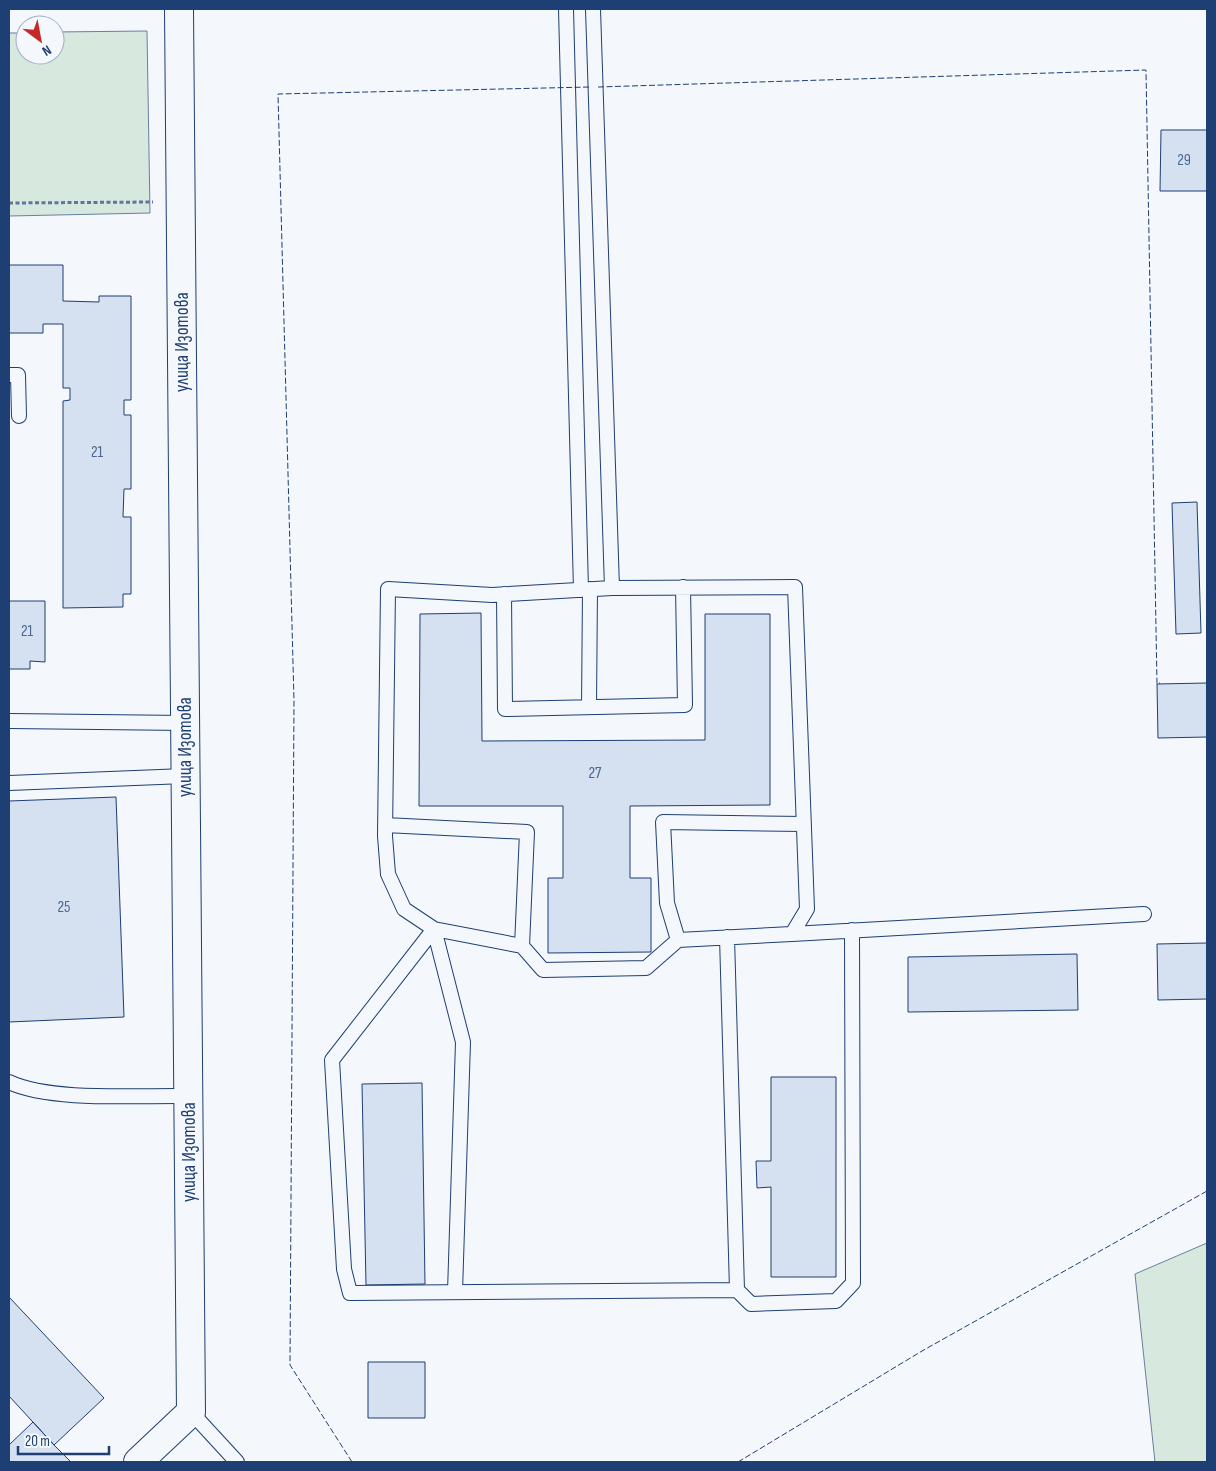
<svg xmlns="http://www.w3.org/2000/svg" width="1216" height="1471" font-family="'Sofia Sans Condensed',sans-serif">
	<rect width="100%" height="100%" fill="#f4f7fb"/>
	<path fill="#d7e8df" stroke="#687fa3" d="M147,31l3,182 -141,3v-183h16v22h30v-23z
		M1207,1243v219h-52l-20,-188z"/>
	<path fill="#d5e0f0" stroke="#1d3f73" d="M1161,130h46v61h-47z
		M9,265h54v36l36,1v-6h32v104h-7v15h7v74h-7l-1,28h8v77h-8v13l-60,1v-207l7,-1v-12h-7v-64h-20v9h-34z
		M1197,502l4,131 -25,1 -4,-131z
		M9,601h36v61l-15,-1v8h-21z
		M481,613l1,128 223,-1v-126h65v191l-140,1v72h21v74l-103,1v-75h15v-72h-144l1,-192z
		M1207,683v54l-49,1 -1,-54z
		M116,797l8,220 -115,5v-221z
		M1207,943v56l-49,1 -1,-56z
		M1077,954l1,56 -170,2v-55z
		M771,1077h65v200h-65v-90l-14,1 -1,-27h15z
		M422,1083l3,201 -59,1 -4,-201z
		M9,1297l95,101 -50,47 -45,-49z
		M368,1362h57v56h-57z
		M33,1422l21,23 17,17h-62v-17z"/>
	<g fill="none" stroke-linecap="round" stroke-linejoin="round">
		<defs>
			<path id="service" d="M566,9l15,581
				M593,9l19,579
				M9,375h9l1,41
				M795,587l12,322 -15,25 -114,6 -32,28 -103,2 -21,-24 -88,-17 -30,-20 -16,-35 -3,-38 3,-247 104,6 120,-7z
				M504,594l1,115 180,-4 -2,-118
				M589,707l1,-118
				M9,721l176,2
				M9,783l176,-7
				M385,825l142,7 -5,114
				M434,929l-102,131 12,209 6,24 387,-3
				M434,929l29,113 -8,250
				M792,934l352,-20
				M727,937l10,353 14,14 85,-3 17,-18 -1,-353
				M678,940l-11,-37 -4,-81 141,2
				M9,1082c42,20 131,13 179,14
				M191,1412l46,50"/>
			<path id="minor" d="M138,1462l53,-50 -12,-1403"/>
		</defs>
		<use href="#service" stroke="#1d3f73" stroke-width="16"/>
		<use href="#minor" stroke="#1d3f73" stroke-width="30"/>
		<path stroke="#5e769c" stroke-width="3" stroke-dasharray="4 2.5" stroke-linecap="butt" d="M9,203l144,-1"/>
		<use href="#service" stroke="#f4f7fb" stroke-width="14"/>
		<use href="#minor" stroke="#f4f7fb" stroke-width="28"/>
		<path stroke="#1d3f73" stroke-width="1" stroke-dasharray="6 2.5" stroke-linecap="butt" d="M598,87l548,-17 11,614 3,-1
			M352,1462l-62,-97 4,-664 -16,-607 312,-7
			M738,1462l184,-111 285,-160"/>
	</g>
	<g text-anchor="middle" dominant-baseline="central" stroke-width="4" stroke-linejoin="round" paint-order="stroke">
		<g font-size="16" fill="#4b6792">
			<text x="1184" y="160">29</text>
			<text x="97" y="452">21</text>
			<text x="27" y="631">21</text>
			<text x="595" y="773">27</text>
			<text x="64" y="907">25</text>
		</g>
		<g font-size="19" fill="#1d3f73" stroke="#f4f7fb">
			<text transform="translate(182 342) rotate(-90)">улица Изотова</text>
			<text transform="translate(185 747) rotate(-90)">улица Изотова</text>
			<text transform="translate(189 1152) rotate(-90)">улица Изотова</text>
		</g>
	</g>
	<rect width="1216" height="1471" fill="none" stroke="#1d3f73" stroke-width="20"/>
	<g transform="translate(40 40) rotate(148)"><circle r="24" fill="#f4f7fb" stroke="#9eadc5"/>
	<path d="M0-4L9 19L0 12L-9 19Z" fill="#c62828"/>
	<text y="-8" font-size="14" font-weight="bold" text-anchor="middle" fill="#1d3f73">N</text>
	</g>
	<path d="M18 1446v8h91v-8" fill="none" stroke="#1d3f73" stroke-width="2.5"/>
	<text x="25" y="1446" font-size="15" fill="#1d3f73" stroke="#f4f7fb" stroke-width="4" paint-order="stroke">20 m</text>
</svg>
